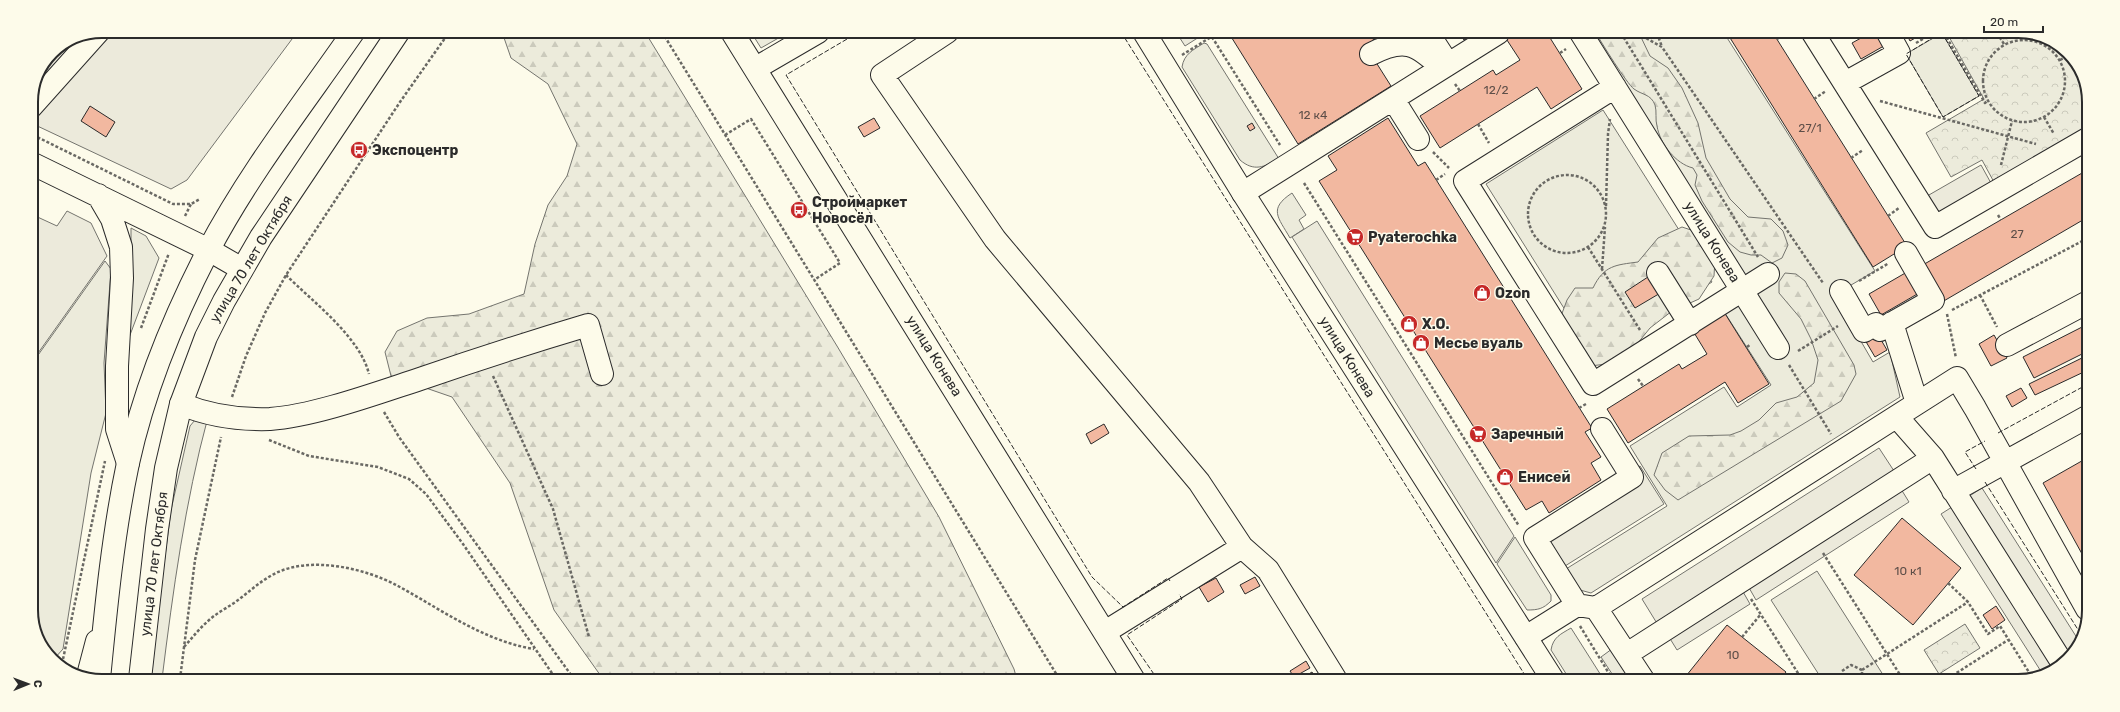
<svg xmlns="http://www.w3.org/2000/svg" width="2120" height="712" font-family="Rubik,sans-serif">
	<defs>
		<pattern id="forest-firs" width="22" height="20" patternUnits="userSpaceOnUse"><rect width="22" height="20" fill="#ecebdb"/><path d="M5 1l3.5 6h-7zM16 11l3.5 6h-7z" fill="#cbcabc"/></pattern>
		<pattern id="park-crowns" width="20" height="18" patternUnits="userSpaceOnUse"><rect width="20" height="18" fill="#ecebdb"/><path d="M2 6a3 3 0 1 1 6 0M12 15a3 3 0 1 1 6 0" fill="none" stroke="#cbcabc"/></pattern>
	</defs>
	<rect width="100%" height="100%" fill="#fdfbea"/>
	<path fill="#ecebdb" stroke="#74746e" d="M751,32h38l-28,16z
		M1593,33h131l151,238 -41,24 39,67 17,-10 10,45 -309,196 -11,-3 -14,-21 101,-63 -37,-60 94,-59 13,20 34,-22 -50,-78 21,-13z
		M1942,33l37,63 -36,21 -37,-63z
		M1204,43l3,1 72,115c-15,8 -25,13 -39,1l-58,-93c2,-13 11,-17 22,-24z
		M1603,110l109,172 -118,74 -108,-172z
		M1292,193l14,22 -7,5 5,9 -14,9c-12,-21 -22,-29 2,-45z
		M131,228l15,8 13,22 -32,85 4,-39z
		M105,261l6,8 -7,94 2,50 -15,60 -28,176 -9,10 -8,-5 -15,-39v-250z
		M208,417c-23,85 -35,174 -46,262h-13l22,-169 19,-84 5,-6z
		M1515,537l36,58v6c-8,8 -13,9 -24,9l-30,-46z
		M1817,571l70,110h-64l-52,-81z
		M1571,628l33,52h-34l-19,-30c2,-13 10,-16 20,-22z"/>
	<path fill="url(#forest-firs)" stroke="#74746e" d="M502,32h143l192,314 102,171 75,152 3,11 -414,-1 -49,-69 -44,-127 -58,-86 -61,-21 -6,-24 12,-21 30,-13 42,-4 55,-20 11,-50 13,-39 19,-29 10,-32 -29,-60 -37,-26z
		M1596,33h43l11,23 18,12 14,20 16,35 8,35 24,41 18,18 23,2 12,12 5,14 -6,13 -10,5 -11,-8h-10l-11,-3 -12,-10 -26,-41 -7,-16 2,-10 -4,-7c-17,-4 -33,-24 -36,-42 -2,-6 0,-15 -2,-21 -4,-11 -13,-10 -21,-16 -7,-5 -33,-47 -38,-56z
		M1682,227l15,5 18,27 -1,17 -15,23 -27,12 -22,17 -13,16 -30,20 -17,2 -29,-50 6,-16 8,-12h18c11,-23 23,-23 45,-26l20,-24z
		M1785,273l11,1 9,7 49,84 2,9 -15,27 -163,99 -13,-10 -11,-15 8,-22 27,-17 41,-1 11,-4 18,-11 17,-17 21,-6 17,-14 4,-23 -7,-21 -10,-20 -22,-26v-11z"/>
	<path fill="url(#park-crowns)" stroke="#74746e" d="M1951,33h86l37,25 15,39v33l-94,54 -13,-24 -31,17 -25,-44 58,-34 -36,-64z
		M1965,624l15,24 -41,26 -15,-24z"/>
	<path fill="#eceadb" stroke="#74746e" d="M102,31h196l-111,149 -16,9 -140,-66v-22l5,-27 16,-22 23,-16z
		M1176,32h31l-22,14z
		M1981,165l16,29 -66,38 -16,-29z
		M67,211l24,12 16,33 -76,107v-149l26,12z
		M1317,221l197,315 -18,27 -204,-326z
		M1879,448l17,26 -238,151 -16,-26z
		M1640,466l24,38 -99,62 -24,-38z
		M1982,488l97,153 -17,25 -20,7 -101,-159z
		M1901,489l8,13 -153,98 -8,-14z
		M1742,590l8,14 -73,46 -8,-13z
		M1616,646l22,35 -22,-1 -15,-23z"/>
	<path fill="#f2b8a0" stroke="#2b2b2b" d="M1081,32h12l-9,6z
		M1233,32l136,1 6,9 -8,6 24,38 -93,58 -68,-109z
		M1459,33h17l-12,7z
		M1512,33h35l35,56 -31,20 -14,-22 -97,61 -20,-32 73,-46 3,5 24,-15 -15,-23z
		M1727,33h46l134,213 -34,21z
		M1870,33h13l6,10 -28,16 -9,-16z
		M1906,33h18l-14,8z
		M90,106l25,16 -9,15 -25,-16z
		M874,118l6,10 -16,9 -6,-10z
		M1388,118l30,48 7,-4 167,266 -7,4 16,25 -10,6 10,17 -52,33 -7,-12 -16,9 -207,-329 18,-11 -9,-14z
		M1252,123l3,5 -5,3 -3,-5z
		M2089,169l-1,48 -146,85 -21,-36z
		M1907,272l12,21 -38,22 -12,-21z
		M1651,275l11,17 -27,16 -10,-16z
		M1724,312l45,72 -31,19 -13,-21 -97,61 -21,-34 72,-45 3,5 25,-15 -14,-23z
		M2088,324v27l-54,27 -11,-21z
		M1877,333l10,17 -12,7 -10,-17z
		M1994,335l13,23 -16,8 -12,-22z
		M2088,355v15l-53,25 -6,-11z
		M2021,388l6,10 -15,9 -6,-11z
		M1104,424l5,9 -18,11 -5,-10z
		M2087,458v105l-44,-80z
		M1902,518l59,50 -48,57 -59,-50z
		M1255,577l5,9 -15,8 -5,-9z
		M1216,578l8,14 -16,10 -9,-15z
		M1996,606l9,14 -13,9 -9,-14z
		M1727,625l59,47 -7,9h-97z
		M1306,661l4,7 -16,9 -4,-6z
		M1312,672l5,8h-18z"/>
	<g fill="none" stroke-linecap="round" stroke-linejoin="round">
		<defs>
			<path id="minor" d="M947,32l-65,43 113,164 204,243 43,65 26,23 68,110
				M1428,33l20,31
				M1581,33l197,315
				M1813,33l122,194 154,-89
				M1371,54c33,-17 45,-11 71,14
				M756,68l62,-36
				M1845,83l54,-30 -11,-20
				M1615,87l-150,94 128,203 175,-110
				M1393,99l25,40
				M31,107l68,-76
				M31,163l178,87 33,19
				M1243,193l255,-160
				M98,195l14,24 9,28 1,31 -5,88v63l11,34
				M1658,273l32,51
				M1841,291l23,40 12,-7 4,6 53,-30 -27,-47
				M1892,323l25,80
				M2007,345l81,-43
				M181,404c29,12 58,16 89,15 44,-3 107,-26 150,-40 55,-19 111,-37 168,-54l14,49
				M1897,417l36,41 130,206
				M1953,491l134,-74
				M1577,605l-42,-67 97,-61 -30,-48
				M1596,608l48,73
				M1105,632l137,-85
				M1526,637l51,-32 19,3 361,-230 18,30 112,201
				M1627,654l306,-196
				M87,679l10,-38"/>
			<path id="major" d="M732,32l402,648
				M1144,32l99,161 310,487
				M99,679c7,-72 14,-145 29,-216 16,-73 46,-146 80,-212 41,-78 96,-148 146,-220
				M140,679l17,-150 9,-61 15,-64 25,-67 18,-36 37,-64 138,-206"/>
		</defs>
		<use href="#minor" stroke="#2b2b2b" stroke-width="24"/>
		<use href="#major" stroke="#2b2b2b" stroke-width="24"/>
		<path stroke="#6a6964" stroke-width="2.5" stroke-dasharray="3 2" stroke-linecap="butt" d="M662,32l398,648
			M1621,33l137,224
			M1627,33l17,4 18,10 161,236
			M1657,33l5,14
			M1944,33l41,70 2,-2
			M1997,33l7,11
			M1212,37l68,108
			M1777,39l9,-6
			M2024,39l2,-6
			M1983 81a41 41 0 1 1 82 0a41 41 0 1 1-82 0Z
			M1916,43l17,-10
			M1560,53l6,-4
			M1182,55l37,-23
			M2060,60l9,-5
			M1455,84l5,7
			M1814,99l12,-8
			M1880,101l156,43
			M2044,117l10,17
			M1478,124l11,19
			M33,135l140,69h18l9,-5
			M725,135l26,-16 89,144 -26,17
			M1433,152l16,16
			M1851,158l12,-8
			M2001,165l11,-44
			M1528 214a39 39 0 1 1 78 0a39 39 0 1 1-78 0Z
			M1436,180l9,-6
			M1304,183l215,343
			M1606,206l2,-72 2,-15
			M1998,215l3,5
			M185,216l6,-12
			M1888,216l11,-8
			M1588,247l52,83
			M1602,269l3,-42
			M286,275c27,27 74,62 83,99
			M1859,281l30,-18
			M1980,295l17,32
			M1952,310l136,-72
			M1947,314l9,44
			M141,328l28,-75
			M1747,347l4,-3
			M1798,351l40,-25
			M1789,365l42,69
			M493,376l60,133 36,128
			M1638,379l5,7
			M232,397l14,-41 19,-43 21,-38 114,-173 50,-71
			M1579,408l7,-4
			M384,412l15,25 175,242
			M269,440l40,16 69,11 31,12 17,15 37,50 93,135
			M1823,553l81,128
			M1948,583l20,19 20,32 12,-8 32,51
			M1751,599l52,82
			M1580,626l33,54
			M1742,637l19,-23
			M184,647c8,-9 15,-18 23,-25 8,-8 18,-13 27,-19 14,-10 26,-22 42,-30 35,-17 89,-5 122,13 44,24 86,55 136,63
			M62,664l43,-203
			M1862,670l106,-68
			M180,679l15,-119 26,-123
			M1842,681v-10l9,-6 11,5v11
			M1944,681l64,-41"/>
		<use href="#minor" stroke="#fdfbea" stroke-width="22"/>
		<use href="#major" stroke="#fdfbea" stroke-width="22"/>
		<path stroke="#2b2b2b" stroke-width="1" stroke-dasharray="5 2" stroke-linecap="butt" d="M859,32l-73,43 306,502 31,30 45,-29 2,3
			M1121,32l407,648
			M1941,33l-35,21 37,63 36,-21 -37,-63
			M1998,433l90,-49
			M1976,469l-11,-17 20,-11
			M1985,482l97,154
			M31,520l6,4 -6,8
			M1158,680l-31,-45 55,-36 -3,-5"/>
	</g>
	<defs>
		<symbol id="bus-disc" viewBox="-11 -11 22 22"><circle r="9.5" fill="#c62828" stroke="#fdfbea"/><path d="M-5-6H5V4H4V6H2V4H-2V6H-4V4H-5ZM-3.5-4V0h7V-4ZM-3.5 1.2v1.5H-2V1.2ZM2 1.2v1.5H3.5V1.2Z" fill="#fff"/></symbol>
		<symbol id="supermarket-disc" viewBox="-11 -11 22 22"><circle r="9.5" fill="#c62828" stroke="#fdfbea"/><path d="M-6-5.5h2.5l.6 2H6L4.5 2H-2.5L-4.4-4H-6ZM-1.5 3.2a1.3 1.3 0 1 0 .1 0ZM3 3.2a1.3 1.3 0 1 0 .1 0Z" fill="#fff"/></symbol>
		<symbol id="shop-disc" viewBox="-11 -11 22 22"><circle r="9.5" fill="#c62828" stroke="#fdfbea"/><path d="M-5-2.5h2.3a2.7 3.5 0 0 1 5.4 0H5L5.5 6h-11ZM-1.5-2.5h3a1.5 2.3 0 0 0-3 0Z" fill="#fff"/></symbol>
	</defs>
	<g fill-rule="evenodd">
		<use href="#bus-disc" x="349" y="140" width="20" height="20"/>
		<use href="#bus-disc" x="789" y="200" width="20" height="20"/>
		<use href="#supermarket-disc" x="1345" y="227" width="20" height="20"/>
		<use href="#shop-disc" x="1472" y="283" width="20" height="20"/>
		<use href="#shop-disc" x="1399" y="314" width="20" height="20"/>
		<use href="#shop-disc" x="1411" y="333" width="20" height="20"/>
		<use href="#supermarket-disc" x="1468" y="424" width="20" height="20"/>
		<use href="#shop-disc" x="1495" y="467" width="20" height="20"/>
	</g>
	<g text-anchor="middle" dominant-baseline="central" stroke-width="3" stroke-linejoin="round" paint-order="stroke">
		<g font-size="12" fill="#5d4e48">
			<text x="1496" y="90">12/2</text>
			<text x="1313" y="115">12 к4</text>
			<text x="1810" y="128">27/1</text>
			<text x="2017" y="234">27</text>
			<text x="1908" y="571">10 к1</text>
			<text x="1733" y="655">10</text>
		</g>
		<g font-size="14" font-weight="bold" fill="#2b2b2b" stroke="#fdfbea" text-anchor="start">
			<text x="372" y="150">Экспоцентр</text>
			<text x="812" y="202">Строймаркет<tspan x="812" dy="16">Новосёл</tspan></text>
			<text x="1368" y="237">Pyaterochka</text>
			<text x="1495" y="293">Ozon</text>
			<text x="1422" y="324">X.O.</text>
			<text x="1434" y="343">Месье вуаль</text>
			<text x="1491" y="434">Заречный</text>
			<text x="1518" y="477">Енисей</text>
		</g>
		<g font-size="14" fill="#2b2b2b" stroke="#fdfbea">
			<text transform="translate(1712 242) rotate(58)">улица Конева</text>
			<text transform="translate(251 259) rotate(-59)">улица 70 лет Октября</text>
			<text transform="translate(934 356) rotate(58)">улица Конева</text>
			<text transform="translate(1347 357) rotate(58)">улица Конева</text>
			<text transform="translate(154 564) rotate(-83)">улица 70 лет Октября</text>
		</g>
	</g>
	<path d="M0 0H2120V712H0ZM102 38H2018A64 64 0 0 1 2082 102V610A64 64 0 0 1 2018 674H102A64 64 0 0 1 38 610V102A64 64 0 0 1 102 38Z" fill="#fdfbea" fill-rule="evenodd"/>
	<path fill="none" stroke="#2b2b2b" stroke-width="2" d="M102 38H2018A64 64 0 0 1 2082 102V610A64 64 0 0 1 2018 674H102A64 64 0 0 1 38 610V102A64 64 0 0 1 102 38Z"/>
	<g transform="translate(28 684) rotate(89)" stroke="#fdfbea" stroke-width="3" paint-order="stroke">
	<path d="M0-3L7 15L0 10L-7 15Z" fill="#2b2b2b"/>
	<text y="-6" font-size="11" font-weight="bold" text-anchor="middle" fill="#2b2b2b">С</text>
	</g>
	<path d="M1984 26v6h59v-6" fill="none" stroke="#2b2b2b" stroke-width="2"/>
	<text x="1990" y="26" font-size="12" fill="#2b2b2b" stroke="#fdfbea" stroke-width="3" paint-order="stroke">20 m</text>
</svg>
